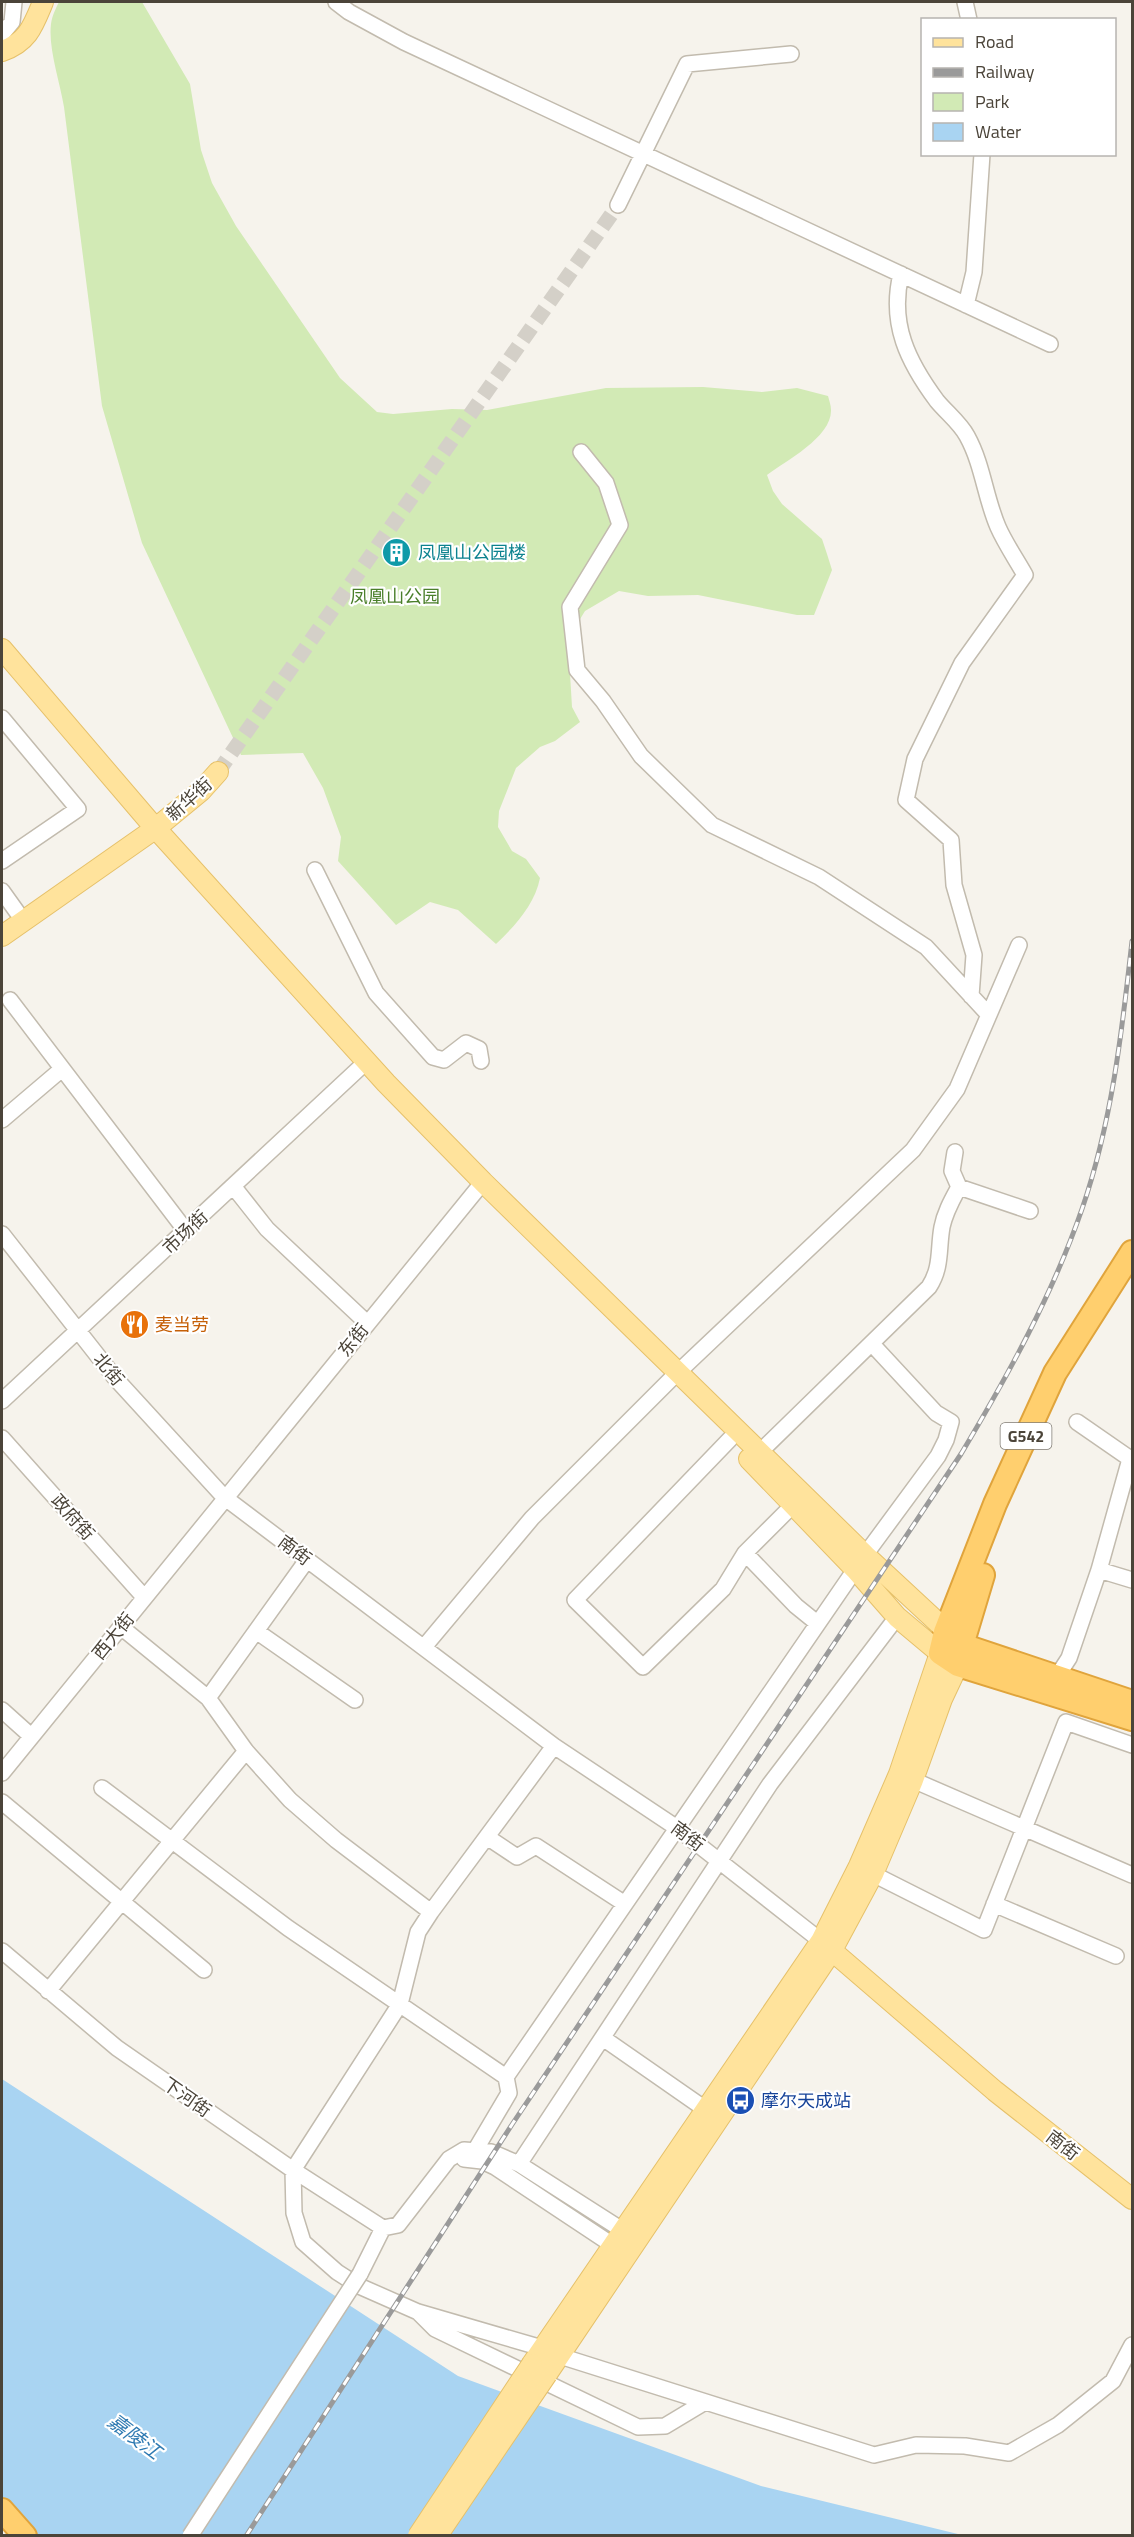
<svg xmlns="http://www.w3.org/2000/svg" width="1134" height="2537" font-family="'Titillium Web','Noto Sans SC',sans-serif">
	<rect width="100%" height="100%" fill="#f6f3ec"/>
	<path fill="#d2eab5" d="M59,2h83l48,82 11,66 11,33 24,43 104,152 37,34 16,2 59,-5 35,1 119,-22 97,-1 59,5 35,-4 31,8c1,4 3,9 3,14 1,27 -45,51 -64,65l6,16 9,13 40,35 5,15 5,16 -18,45h-17l-99,-20 -50,1 -29,-5 -34,20 -8,13 -8,33 3,50 8,15 -25,19 -15,6 -24,21 -17,43 -1,16 14,24 14,8 14,19c-5,26 -25,48 -44,66l-38,-34 -28,-8 -34,23 -58,-64 3,-24 -18,-49 -20,-35 -62,2 -99,-212 -40,-137 -38,-299c-4,-25 -16,-59 -13,-83 1,-8 5,-16 8,-22z"/>
	<path fill="#a9d4f2" d="M2,2079l456,297 303,110 201,49 -925,1 -35,-39z"/>
	<g fill="none" stroke-linecap="round" stroke-linejoin="round">
		<path stroke="#d4d0c8" stroke-width="15" stroke-dasharray="15 8" stroke-linecap="butt" d="M218,772l400,-567"/>
		<defs>
			<path id="minor" d="M336,2l13,10 55,30 646,302
				M965,2l4,18
				M2,34l10,-12 2,-20
				M618,205l69,-141 104,-10
				M901,274c-12,50 7,88 36,127 10,12 23,22 30,35 16,29 18,61 31,91 7,16 18,32 27,48l-63,88 -47,96 -9,41 45,40 3,45 20,70 -3,41
				M966,305l8,-33 8,-118
				M581,452l25,31 14,42 -50,82 7,63 26,31 38,55 71,69 107,52 107,70 63,68
				M2,718l76,91 -76,52
				M315,870l61,123 57,64 11,3 22,-17 13,6 2,12
				M2,891l15,21
				M10,1000l176,231
				M2,1120l60,-51
				M955,1152l-3,19 7,16 71,24
				M233,1186l34,43 100,94
				M2,1234l114,145 108,118 330,249 123,82 144,113
				M2,1401l365,-340
				M1077,1422l55,38
				M2,1438l142,159
				M730,1439l-155,161 68,67 80,-78 22,-36 48,-48
				M760,1452l169,-165c13,-20 9,-38 13,-60 3,-15 10,-27 17,-40
				M745,1553l51,53 21,17
				M1099,1570l33,10
				M121,1627l87,71 38,53 44,49 46,40 95,72
				M256,1631l99,69
				M424,1647l108,-129 140,-140 241,-228 44,-61 62,-144
				M1056,1678l13,-20 30,-88 31,-111
				M208,1698l99,-138
				M2,1710l29,26
				M2,1773l481,-591
				M913,1780l219,95
				M102,1788l186,140 218,149
				M2,1802l202,168
				M487,1837l30,20 19,-11 89,58
				M873,1874l111,56 82,-208 66,23
				M994,1904l122,52
				M2,1951l115,97 176,122 90,58
				M48,1991l198,-240
				M603,2038l102,71
				M464,2159l18,2 13,6 125,83
				M470,2159l39,-66 -3,-16 359,-522 73,-99 8,-16 5,-18 -15,-9 -64,-69
				M519,2164l251,-380 127,-167
				M360,2274l23,-46 15,-3 51,-66 15,-9 27,2 28,12 111,71
				M418,2312l17,17 203,98 27,-1 40,-24
				M542,2348l-124,-36 -59,-26 -22,-14 -34,-30 -9,-29 -1,-43 107,-166 18,-72 13,-20 123,-166
				M560,2356l314,99 42,-10 49,1 44,7 49,-28 55,-44 19,-36"/>
			<path id="major" d="M2,51c26,-9 31,-25 41,-49
				M2,649l147,172 237,262 97,99 382,373 97,90 -4,20 -16,34 -29,81 -40,94 -42,78 -284,422
				M2,936l154,-108 45,-37 17,-19
				M823,1943l172,148 137,108
				M532,2364l289,-423 38,-75 40,-92 41,-121 -43,-36 -42,-48 -106,-110"/>
			<path id="highway" d="M1132,1252l-77,121 -60,131 -50,128 -5,21 18,12 174,54
				M983,1575l-21,70 170,57
				M2,2510l23,26"/>
		</defs>
		<use href="#minor" stroke="#c2bbae" stroke-width="18"/>
		<use href="#major" stroke="#e6c16a" stroke-width="22"/>
		<use href="#highway" stroke="#e0a43c" stroke-width="26"/>
		<use href="#minor" stroke="#fff" stroke-width="15"/>
		<use href="#major" stroke="#ffe39c" stroke-width="20"/>
		<use href="#highway" stroke="#ffcf6e" stroke-width="22"/>
		<defs>
			<path id="rail" d="M246,2536l267,-413 448,-669c47,-79 91,-158 121,-245 30,-87 40,-178 50,-268"/>
		</defs>
		<use href="#rail" stroke="#9a9a9a" stroke-width="5"/>
		<use href="#rail" stroke="#fff" stroke-width="3" stroke-dasharray="9" stroke-linecap="butt"/>
		<defs>
			<path id="minor-bridge" d="M190,2536l170,-262"/>
			<path id="major-bridge" d="M418,2536l114,-172
				M437,2536l110,-162"/>
		</defs>
		<use href="#minor-bridge" stroke="#c2bbae" stroke-width="18" stroke-linecap="butt"/>
		<use href="#major-bridge" stroke="#e6c16a" stroke-width="22" stroke-linecap="butt"/>
		<use href="#minor-bridge" stroke="#fff" stroke-width="15"/>
		<use href="#major-bridge" stroke="#ffe39c" stroke-width="20"/>
	</g>
	<defs>
		<symbol id="building-disc" viewBox="-11 -11 22 22"><circle r="9.5" fill="#0f9aa8" stroke="#fff"/><path d="M-4-6H4V6H1V3H-1V6H-4ZM-2.5-4.3h1.7v1.8h-1.7ZM.8-4.3h1.7v1.8H.8ZM-2.5-1h1.7V.8h-1.7ZM.8-1h1.7V.8H.8Z" fill="#fff"/></symbol>
		<symbol id="restaurant-disc" viewBox="-11 -11 22 22"><circle r="9.5" fill="#e8710a" stroke="#fff"/><path d="M-5-6h1v4h1v-4h1v4h1v-4h1v5L-1.5 .5V6h-2V.5L-5-1ZM5-6V6H3V1.5H1.5Q1.5-4 5-6Z" fill="#fff"/></symbol>
		<symbol id="bus-disc" viewBox="-11 -11 22 22"><circle r="9.5" fill="#1a4fb4" stroke="#fff"/><path d="M-5-6H5V4H4V6H2V4H-2V6H-4V4H-5ZM-3.5-4V0h7V-4ZM-3.5 1.2v1.5H-2V1.2ZM2 1.2v1.5H3.5V1.2Z" fill="#fff"/></symbol>
	</defs>
	<g fill-rule="evenodd">
		<use href="#building-disc" x="380" y="536" width="33" height="33"/>
		<use href="#restaurant-disc" x="118" y="1308" width="33" height="33"/>
		<use href="#bus-disc" x="724" y="2084" width="33" height="33"/>
	</g>
	<g text-anchor="middle" dominant-baseline="central" stroke-width="4.5" stroke-linejoin="round" paint-order="stroke">
		<rect fill="#fff" stroke="#817c74" stroke-width="1.5" x="1000.5" y="1423" width="51" height="26" rx="4.5"/>
		<g font-size="16" font-weight="bold" fill="#4b4439">
			<text x="1026" y="1436">G542</text>
		</g>
		<g font-size="18" fill="#0d838f" stroke="#fff" text-anchor="start">
			<text x="418" y="552">凤凰山公园楼</text>
		</g>
		<g font-size="18" fill="#4a7f2a" stroke="#fff">
			<text x="395" y="596">凤凰山公园</text>
		</g>
		<g font-size="18" fill="#4b4439" stroke="#fff">
			<text transform="translate(189 799) rotate(-42)">新华街</text>
			<text transform="translate(185 1232) rotate(-43)">市场街</text>
			<text transform="translate(353 1340) rotate(-51)">东街</text>
			<text transform="translate(109 1369) rotate(50)">北街</text>
			<text transform="translate(73 1517) rotate(48)">政府街</text>
			<text transform="translate(295 1550) rotate(37)">南街</text>
			<text transform="translate(113 1636) rotate(-51)">西大街</text>
			<text transform="translate(688 1836) rotate(37)">南街</text>
			<text transform="translate(187 2097) rotate(35)">下河街</text>
			<text transform="translate(1063 2145) rotate(38)">南街</text>
		</g>
		<g font-size="18" fill="#c56008" stroke="#fff" text-anchor="start">
			<text x="155" y="1324">麦当劳</text>
		</g>
		<g font-size="18" fill="#164399" stroke="#fff" text-anchor="start">
			<text x="761" y="2100">摩尔天成站</text>
		</g>
		<g font-size="20" font-style="italic" fill="#2e7ab2" stroke="#fff">
			<text transform="translate(135 2436) rotate(37)">嘉陵江</text>
		</g>
	</g>
	<rect width="1134" height="2537" fill="none" stroke="#4b4439" stroke-width="6"/>
	<rect x="921" y="18" width="195" height="138" fill="#ffffff" stroke="#b7b4b0" stroke-width="1.5"/>
	<rect x="933" y="38" width="30" height="9" fill="#ffe39c" stroke="#b7b4b0" stroke-width="1.5"/>
	<text x="975" y="48" font-size="18" fill="#4b4439">Road</text>
	<rect x="933" y="68" width="30" height="9" fill="#9a9a9a" stroke="#b7b4b0" stroke-width="1.5"/>
	<text x="975" y="78" font-size="18" fill="#4b4439">Railway</text>
	<rect x="933" y="93" width="30" height="18" fill="#d2eab5" stroke="#b7b4b0" stroke-width="1.5"/>
	<text x="975" y="108" font-size="18" fill="#4b4439">Park</text>
	<rect x="933" y="123" width="30" height="18" fill="#a9d4f2" stroke="#b7b4b0" stroke-width="1.5"/>
	<text x="975" y="138" font-size="18" fill="#4b4439">Water</text>
</svg>
